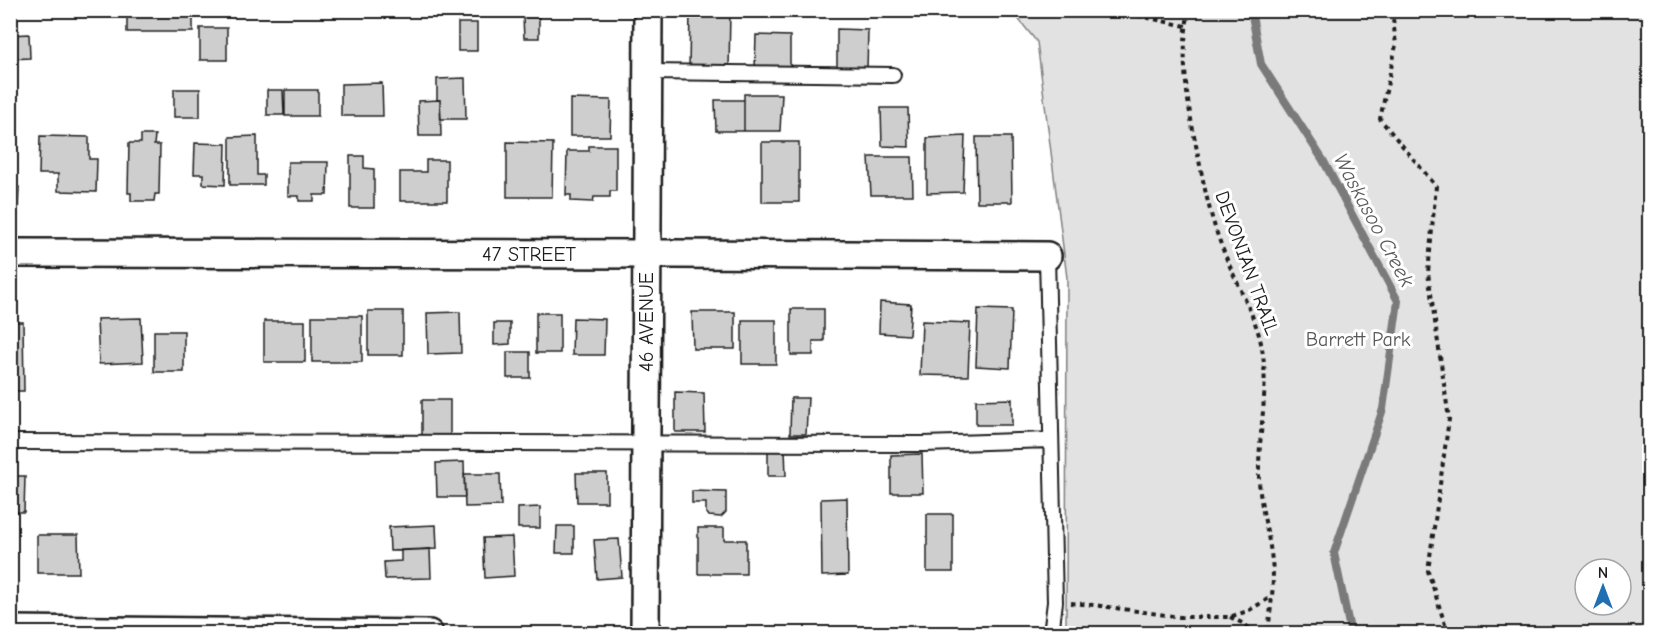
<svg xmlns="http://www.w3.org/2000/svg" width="1660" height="644" font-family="'Comic Neue',sans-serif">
	<rect width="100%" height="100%" fill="#fff"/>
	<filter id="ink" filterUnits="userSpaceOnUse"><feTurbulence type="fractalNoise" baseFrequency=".0167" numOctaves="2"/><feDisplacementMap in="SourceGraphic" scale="12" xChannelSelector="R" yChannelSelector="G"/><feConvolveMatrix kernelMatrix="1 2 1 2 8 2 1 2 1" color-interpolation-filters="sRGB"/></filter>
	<g filter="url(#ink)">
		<path fill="#e2e2e2" stroke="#7f7f7f" stroke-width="1.5" fill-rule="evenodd" d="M1012,11h637v622h-583l1,-355 -30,-236zM1585,569h36v36h-36z"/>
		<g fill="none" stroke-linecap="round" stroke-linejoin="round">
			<path stroke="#7a7a7a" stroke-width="8" d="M1251,10l10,54 62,96 75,141 -15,108 -49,144 17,81"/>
		</g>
		<path fill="#cecece" stroke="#1c1c1c" stroke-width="1.5" d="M127,10h62v5h4v17h-66z
			M690,10h40l-1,59h-40z
			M826,10h38v4h-38z
			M523,17h16v21h-15z
			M458,23h19v28h-19z
			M200,28h27v32h-27z
			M837,29l31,1 -1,40 -30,-1z
			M29,34l1,24 -20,1v-24z
			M756,35l34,1v33h-35z
			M465,78l1,41h-25l-1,-19h-3v-21z
			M382,83l1,33h-42v-32z
			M174,89h26v28h-26z
			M267,90h16l1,25h-17z
			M285,90h33v26h-33z
			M744,94h38l-2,37h-36z
			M570,99l41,1 -1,36h-40z
			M440,100l1,36h-22l-1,-35z
			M715,100h29v31h-28z
			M881,108h27l1,39 -27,-1z
			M141,135h14l-1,10h6l-1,49h-4l-1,7h-23v-8h-3l1,-50h12z
			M40,136l49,1v22h8l-1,33 -38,-1v-17h-19z
			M257,136v39h7v10h-34v-48z
			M965,136l-2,56 -36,1v-55z
			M976,137h35l1,65h-35z
			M507,142l46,1 -1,54h-45z
			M762,142h37v60h-37z
			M195,143l31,1 -1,41 -22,-1v-10h-9z
			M589,146h27v45h-6v6h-16l-1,5 -22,-1v-6h-5l1,-44h22z
			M350,156h14v12l10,1v39h-24z
			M869,157h43l1,38h-42z
			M426,160h21v41h-47v-29h26z
			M288,162h40l-1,33h-13v6h-15v-5h-11z
			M10,173h3v14h6l-1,21h-8z
			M880,302l31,2 -2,31 -30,-2z
			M791,309h33v32h-11v14h-22z
			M978,309l34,1 -2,58 -34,-2z
			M368,311h35v44h-35z
			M460,312l1,41 -33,1 -1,-41z
			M692,312h43v37h-42z
			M536,313h24v40h-24z
			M312,316h50v46h-50z
			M141,318l2,44 -44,2 -2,-45z
			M573,318l32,1 -1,36h-32z
			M742,320h34v44h-34z
			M264,321h41v41h-41z
			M922,321l48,2 -2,53 -48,-1z
			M10,322h13l1,69h-14z
			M494,323h16v21l-16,1z
			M154,331h30v41h-30z
			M507,352h23v26h-23z
			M675,392l29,1 1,39h-30z
			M791,398h17l-2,36h-16z
			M1012,399v26h-36v-25z
			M422,400h28v36h-28z
			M768,449h17l1,27h-18z
			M922,454l1,39h-32v-38z
			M464,462l1,35h-28l-1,-34z
			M576,473h31v29h-30z
			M464,474h36l1,32 -36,1z
			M10,476h15l-1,36h-14z
			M692,491l34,1v20l-5,5 -12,-1 -3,-4v-9h-14z
			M847,498l1,77 -26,1 -1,-77z
			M540,507v21h-22v-20z
			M927,514h26v58h-26z
			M436,525l1,24 -47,2 -1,-24z
			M557,526h17v27h-18z
			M698,528h26v12h22v34h-48z
			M37,535h41l1,38h-42z
			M512,537l2,39 -29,2 -2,-40z
			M619,539l3,38 -25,2 -3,-39z
			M430,549l1,29 -46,1 -1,-17 17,-1v-11z"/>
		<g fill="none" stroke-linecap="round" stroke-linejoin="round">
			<defs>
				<path id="service" d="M648,72l245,3
					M1047,256l8,346 -4,32
					M10,442l914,2 127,-4"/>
				<path id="minor" d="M10,253l662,1 375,2
					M10,630l419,4
					M645,634l3,-624"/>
			</defs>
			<use href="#service" stroke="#1c1c1c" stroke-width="18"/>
			<use href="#minor" stroke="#1c1c1c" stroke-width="32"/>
			<path stroke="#1c1c1c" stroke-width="4" stroke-dasharray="4.5 4.5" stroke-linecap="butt" d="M1111,10l75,16
				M1189,10c-10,49 -1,97 9,145 6,31 12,62 24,92 11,30 28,58 37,88 13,47 -1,93 0,141 0,29 10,56 13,85 3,24 -2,49 -4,73
				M1392,10l4,35 -16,74 56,67 -8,87 21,146 -21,152 20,63
				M1071,603l23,2 86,12h49l19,-6 23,-14
				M1230,617l14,7 12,10"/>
			<use href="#service" stroke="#fff" stroke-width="14"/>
			<use href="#minor" stroke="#fff" stroke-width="27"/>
		</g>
	</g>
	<g text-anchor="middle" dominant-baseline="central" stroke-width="6" stroke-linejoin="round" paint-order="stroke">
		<g font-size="20" fill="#1c1c1c" stroke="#fff">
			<text x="529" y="254">47 STREET</text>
			<text transform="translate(1247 263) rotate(70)">DEVONIAN TRAIL</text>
			<text transform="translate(646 322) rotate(-90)">46 AVENUE</text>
		</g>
		<g font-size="20" fill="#575757" stroke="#fff">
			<text x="1358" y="339">Barrett Park</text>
		</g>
		<g font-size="21" font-style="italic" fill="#5a5a5a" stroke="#fff">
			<text transform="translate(1374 220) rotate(62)">Waskasoo Creek</text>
		</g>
	</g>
	<rect width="1660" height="644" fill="none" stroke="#fff" stroke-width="36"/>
	<rect x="18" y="18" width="1624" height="608" fill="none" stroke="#1c1c1c" stroke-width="2" filter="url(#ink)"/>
	<g transform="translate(1603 587)"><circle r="28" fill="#ffffff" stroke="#a4a4a4" stroke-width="1.5"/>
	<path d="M0-4.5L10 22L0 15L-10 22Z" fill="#1f6fb2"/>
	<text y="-9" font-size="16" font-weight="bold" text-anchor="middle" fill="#1c1c1c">N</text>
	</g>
</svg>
